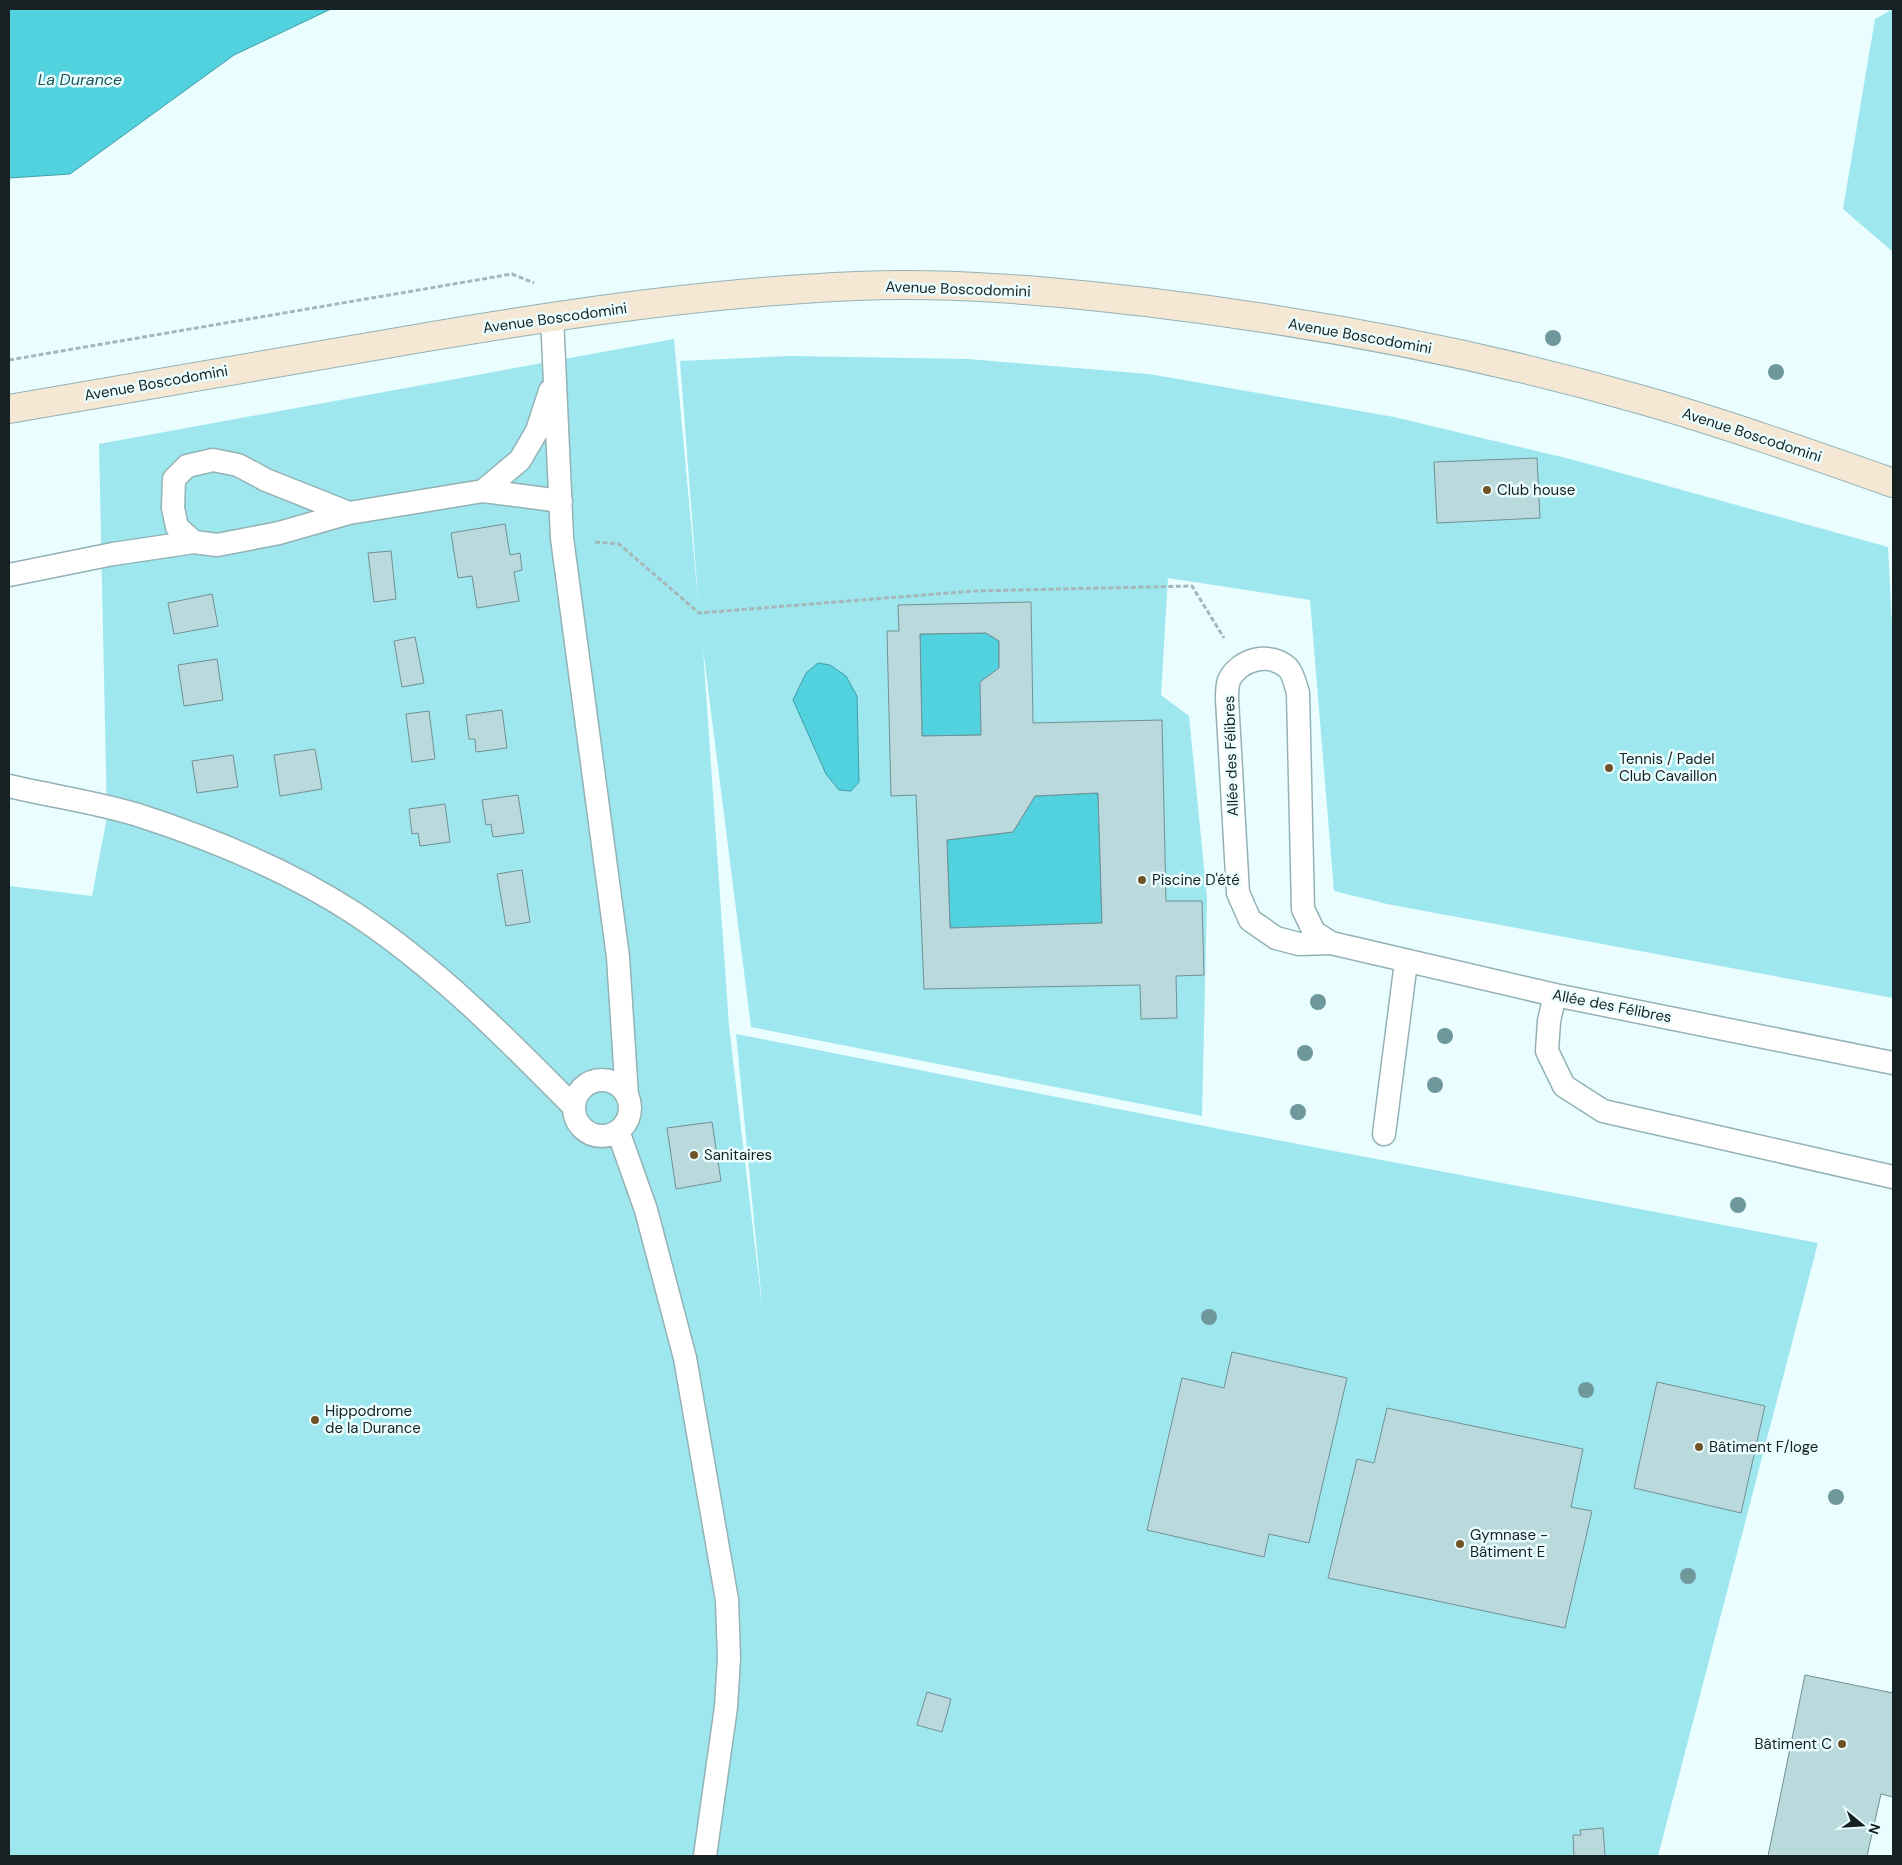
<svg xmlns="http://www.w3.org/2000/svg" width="1902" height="1865" font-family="'DM Sans',sans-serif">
	<rect width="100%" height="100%" fill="#eafdff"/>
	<path fill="#9ee7ee" d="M1893,9v243l-50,-43 32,-190z
		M674,339l25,271 -19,-249 109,-5 179,3 181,15 245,43 180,43 314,87 5,97v354l-506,-94 -53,-13 -24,-291 -142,-22 -7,117 28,21 18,182 -5,218 -451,-89 -48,-378 26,377 34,288 -27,-280 499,98 583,111 -160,613h-1649v-970l83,10 15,-79 -8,-373z"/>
	<path fill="#52d2de" stroke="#409da6" d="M9,9h322l-97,46 -164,119 -61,4z
		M986,633l13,8v27l-18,67 -59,1 -2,-102z
		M818,663l12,2 16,11 11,20 2,86 -8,9 -12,-1 -13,-16 -33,-74 13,-27z
		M1098,793l4,130 -152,5 -3,-88 66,-8 22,-36z"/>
	<path fill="#b9d9dd" stroke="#729093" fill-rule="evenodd" d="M1537,458l3,60 -103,5 -3,-61z
		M505,524l5,31 10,-2 2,17 -8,2 5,29 -42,7 -5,-32 -14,2 -7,-45z
		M391,551l5,48 -22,3 -6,-49z
		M212,594l6,32 -44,8 -6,-31z
		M1031,602l2,121 129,-3 4,181h36l2,74 -28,1 1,42 -36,1 -1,-34 -216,4 -8,-194 -25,1 -4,-165h12l-1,-26zM986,633l13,8v27l-19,14 1,53 -59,1 -2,-102zM1098,793l4,130 -152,5 -3,-88 66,-8 22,-36z
		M415,637l9,46 -22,4 -8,-46z
		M217,659l6,41 -39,6 -6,-41z
		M502,710l5,38 -31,4 -1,-13h-6l-3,-24z
		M429,711l6,48 -23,3 -6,-48z
		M315,749l7,40 -42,7 -6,-41z
		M233,755l5,32 -41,6 -5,-32z
		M518,795l6,38 -31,4 -2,-13 -5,1 -4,-25z
		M445,804l5,38 -30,4 -2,-13 -6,1 -3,-25z
		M522,870l8,52 -24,4 -9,-52z
		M712,1122l9,59 -45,8 -9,-61z
		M1232,1352l115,26 -38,165 -40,-9 -5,23 -117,-27 35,-152 42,10z
		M1657,1382l108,24 -24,107 -107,-25z
		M1387,1408l196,41 -12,58 21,4 -27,117 -237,-50 29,-119 17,4z
		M1805,1675l88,18v104l-12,-3 -14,62h-99z
		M927,1692l24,7 -9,33 -25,-7z
		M1603,1828l2,28h-31l-1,-21h8l-1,-5z"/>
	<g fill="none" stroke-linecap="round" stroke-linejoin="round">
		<defs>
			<path id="service" d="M552,316l10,222 56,419 9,139
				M483,491l37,-31 17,-29 13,-40
				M349,513l-83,-33 -28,-15 -25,-5 -26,6 -13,13 -1,29 4,19 17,15 23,3 62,-12 70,-20 134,-22 78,10
				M9,575l104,-21 81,-12
				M9,786c42,10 87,16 129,29 74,24 150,55 216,98 82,54 151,124 220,194
				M1331,943l-17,-11 -11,-23 -5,-216c-2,-7 -5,-20 -10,-25 -19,-17 -48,-9 -59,12 -2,6 -2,14 -2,19l11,194 12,27 26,18 23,6 32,-1 224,52 338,68
				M1555,995l-6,26 -2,30 17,35 39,25 290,66
				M574 1108a28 28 0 1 1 56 0a28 28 0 1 1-56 0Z
				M618,1131l28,79 39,148 42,242 2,58 -3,49 -21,149
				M1384,1134l22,-172"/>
			<path id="secondary" d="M9,409c139,-24 278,-49 418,-72 142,-24 286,-45 430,-51 96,-4 193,5 289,16 168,20 337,52 500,99 83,24 165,53 247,82"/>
		</defs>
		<use href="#service" stroke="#93b2b5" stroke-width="25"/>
		<use href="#secondary" stroke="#93b2b5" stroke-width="30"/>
		<path stroke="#a6b7b9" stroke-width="3" stroke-dasharray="5 2.5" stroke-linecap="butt" d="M9,360l503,-86 22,9
			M595,542l24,2 80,69 275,-22 218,-5 32,52"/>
		<use href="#service" stroke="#fff" stroke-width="22"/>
		<use href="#secondary" stroke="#f4e8d4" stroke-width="28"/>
	</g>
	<g fill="#6e989b">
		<circle cx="1553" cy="338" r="8"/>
		<circle cx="1776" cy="372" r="8"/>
		<circle cx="1318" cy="1002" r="8"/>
		<circle cx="1445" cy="1036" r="8"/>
		<circle cx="1305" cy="1053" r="8"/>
		<circle cx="1435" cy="1085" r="8"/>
		<circle cx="1298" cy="1112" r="8"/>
		<circle cx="1738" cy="1205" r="8"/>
		<circle cx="1209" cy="1317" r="8"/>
		<circle cx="1586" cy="1390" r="8"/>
		<circle cx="1836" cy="1497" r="8"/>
		<circle cx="1688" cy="1576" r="8"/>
	</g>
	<g fill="#6f5326" stroke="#eafdff" stroke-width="2">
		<circle cx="1487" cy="490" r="5"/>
		<circle cx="1609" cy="768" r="5"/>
		<circle cx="1142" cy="880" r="5"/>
		<circle cx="694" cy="1155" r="5"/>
		<circle cx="315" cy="1420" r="5"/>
		<circle cx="1699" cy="1447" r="5"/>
		<circle cx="1460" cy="1544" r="5"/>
		<circle cx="1842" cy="1744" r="5"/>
	</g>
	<g text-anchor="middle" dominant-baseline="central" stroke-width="5" stroke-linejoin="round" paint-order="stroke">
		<g font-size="15" fill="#152122" stroke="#eafdff">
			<text transform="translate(958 289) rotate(2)">Avenue Boscodomini</text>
			<text transform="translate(555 318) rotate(-8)">Avenue Boscodomini</text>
			<text transform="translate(1360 336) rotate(10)">Avenue Boscodomini</text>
			<text transform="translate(156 383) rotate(-10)">Avenue Boscodomini</text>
			<text transform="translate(1752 435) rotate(18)">Avenue Boscodomini</text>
			<text transform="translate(1231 756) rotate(-92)">Allée des Félibres</text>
			<text transform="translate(1612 1006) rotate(11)">Allée des Félibres</text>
		</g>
		<g font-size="15" fill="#152122" stroke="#eafdff" text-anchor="start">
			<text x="1497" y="490">Club house</text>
			<text x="1619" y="759">Tennis / Padel<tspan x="1619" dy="17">Club Cavaillon</tspan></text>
			<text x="1152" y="880">Piscine D'été</text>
			<text x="704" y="1155">Sanitaires</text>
			<text x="325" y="1411">Hippodrome<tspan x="325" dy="17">de la Durance</tspan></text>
			<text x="1709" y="1447">Bâtiment F/loge</text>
			<text x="1470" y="1535">Gymnase -<tspan x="1470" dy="17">Bâtiment E</tspan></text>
			<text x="1832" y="1744" text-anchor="end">Bâtiment C</text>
		</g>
		<g font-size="16" font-style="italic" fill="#1e555a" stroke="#eafdff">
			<text x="80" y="79">La Durance</text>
		</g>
	</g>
	<rect width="1902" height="1865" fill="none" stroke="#152122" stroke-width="20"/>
	<g transform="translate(1862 1825) rotate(108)" stroke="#eafdff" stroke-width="4" paint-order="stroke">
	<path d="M0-4L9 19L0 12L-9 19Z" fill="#152122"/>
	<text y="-8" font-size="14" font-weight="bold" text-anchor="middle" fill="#152122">N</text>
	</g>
</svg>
